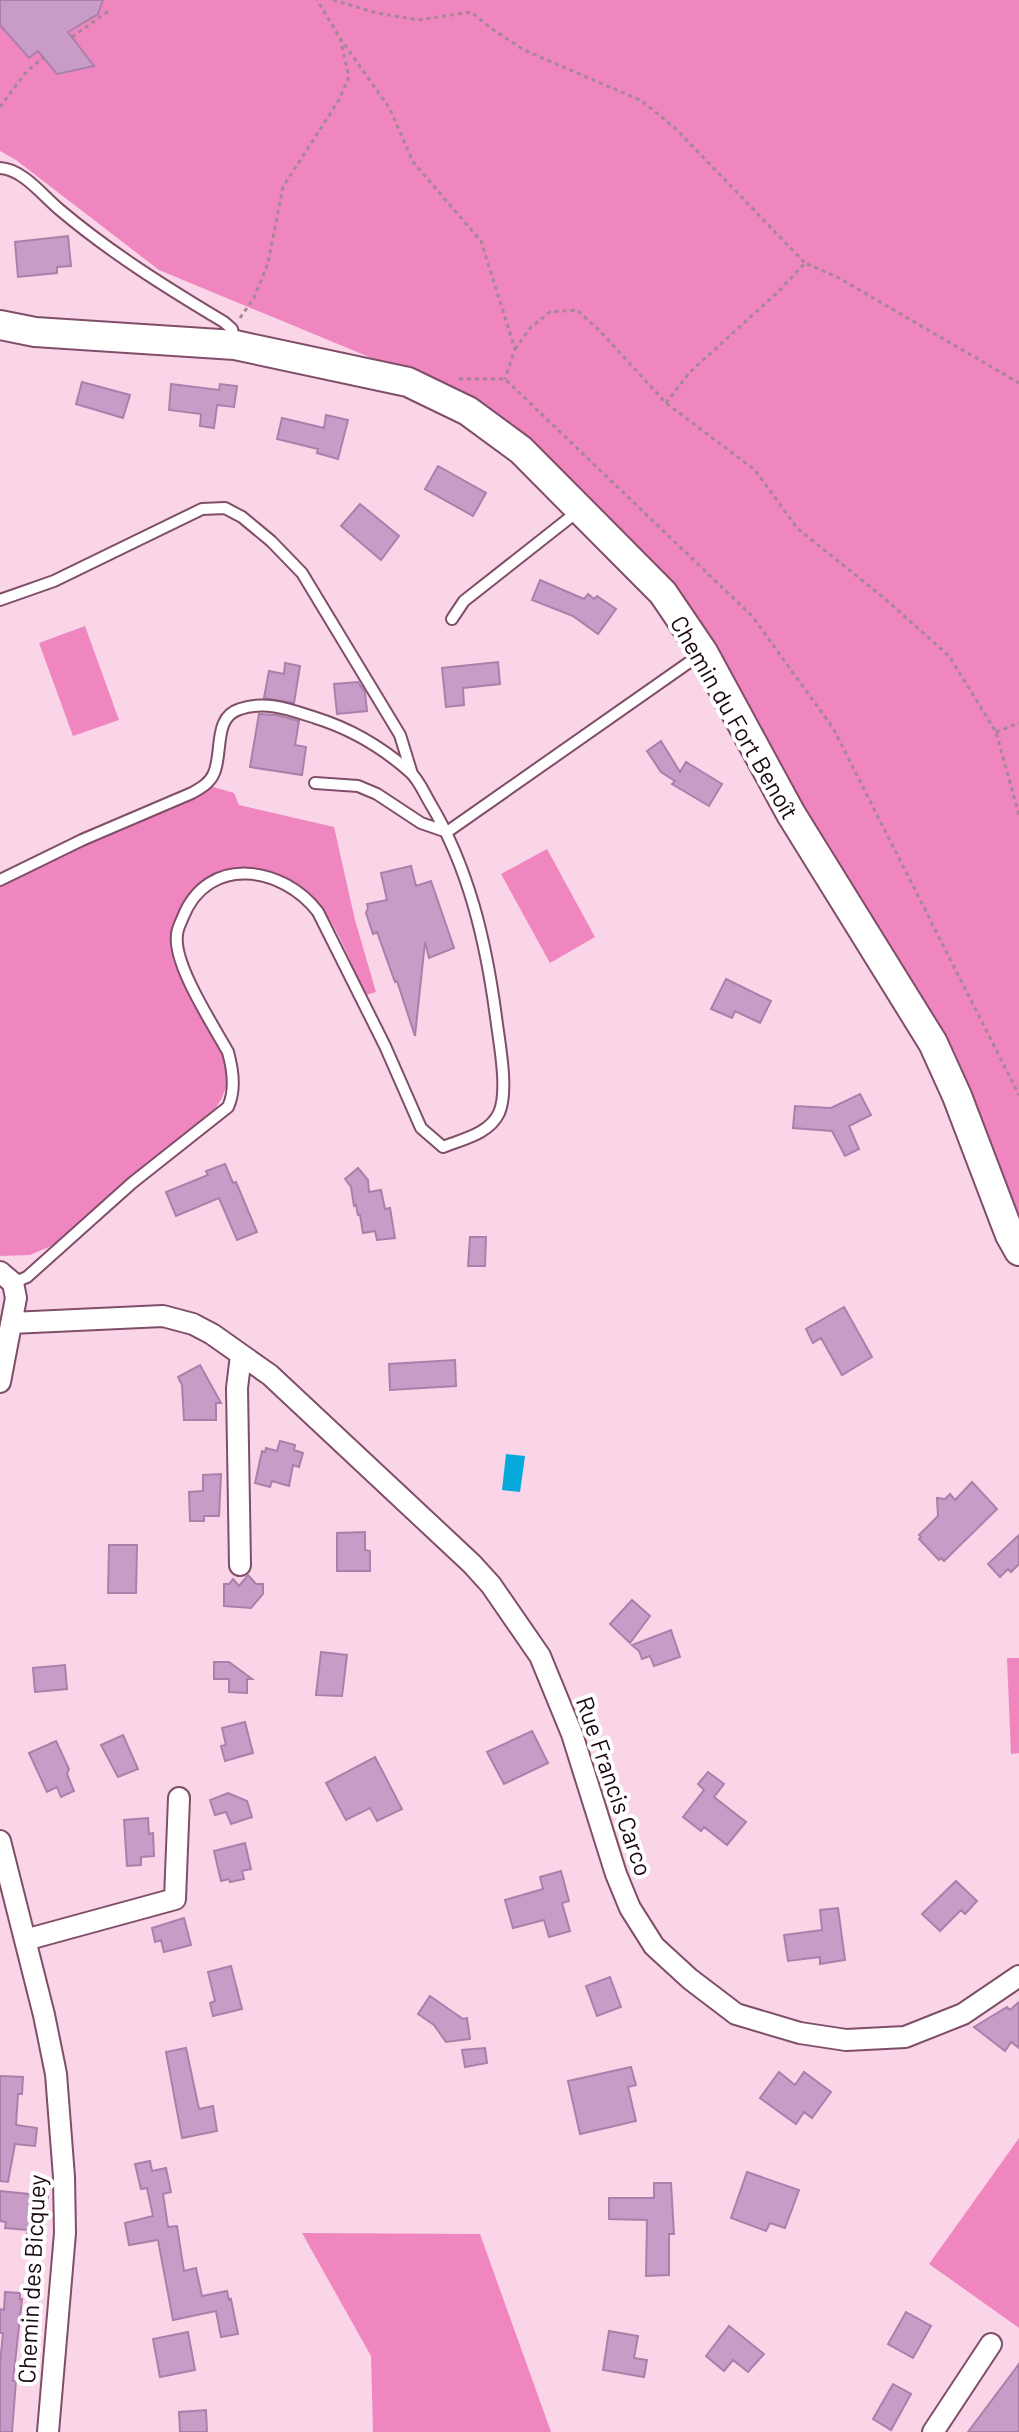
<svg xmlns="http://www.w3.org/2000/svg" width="1019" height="2432" font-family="Barlow,sans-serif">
	<rect width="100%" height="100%" fill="#f9d5e7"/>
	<path fill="#ef86c0" d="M0,0h1019v1227l-180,-349 -123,-221 -284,-274 -273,-113 -143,-110 -16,-9z
		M85,626l34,94 -46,16 -34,-93z
		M203,784l31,9 5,12 95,22 21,93 21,72 -10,3c-17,-34 -34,-87 -65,-109 -41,-29 -105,-22 -123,30 -5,14 -8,26 -5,41 7,28 37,70 50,98l4,12 -1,20 -4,11 -10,16 -84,65 -72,65 -26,11 -30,1v-379l82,-45z
		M547,849l48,88 -45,26 -49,-89z
		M1007,1658h12v95l-8,1z
		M1019,2138v190l-90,-64z
		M302,2233l178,1 71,198h-178l-2,-76z"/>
	<path fill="#05aada" d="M506,1454l19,2 -5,36 -18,-2z"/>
	<path fill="#c89cc7" stroke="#aa80aa" stroke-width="2" d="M0,0h103l-5,14 -30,18 26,34 -37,8 -19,-23 -9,7 -29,-33z
		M68,236l3,30 -14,1v6l-39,4 -3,-35z
		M82,382l48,13 -7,23 -47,-14z
		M171,384l48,6 1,-6 17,2 -3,21 -17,-2 -3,23 -14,-2 1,-12 -32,-4z
		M326,415l22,5 -10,39 -21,-6 1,-4 -41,-10 5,-21 42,10z
		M438,466l48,27 -13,23 -48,-27z
		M360,504l39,32 -18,24 -40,-34z
		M540,580l44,19 4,-5 6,5 3,-3 19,13 -18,25 -25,-18 -41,-16z
		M498,662l2,22 -37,4 1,17 -18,2 -4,-39z
		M285,663l15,3 -6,37 -30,-5 5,-27 15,3z
		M358,682l7,10 2,19 -30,3 -3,-30z
		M259,714l18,1 22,6 -4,24 11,2 -4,28 -52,-8z
		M661,741l19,31 6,-10 36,22 -13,22 -37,-22 3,-3 -14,-9 -14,-21z
		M411,866l5,20 15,-5 23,67 -25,10 -4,-16 -10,94 -18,-55 -2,1 -18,-50 -4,2 -7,-21 2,-5 -1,-4 20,-4 -6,-27z
		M726,979l45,22 -11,22 -25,-12 -3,7 -21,-9z
		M860,1094l11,21 -22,11 10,23 -14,7 -13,-25 -39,-3 2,-22 36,2z
		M225,1164l8,19 3,-1 21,50 -20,8 -18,-42 -43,18 -10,-24 42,-17 -2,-4z
		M358,1168l10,12 1,12 12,-2 4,19 5,-1 5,30 -18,2 -2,-9 -12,2 -3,-18h-2l-2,-10 -2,1 -3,-19 -6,-8z
		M470,1237h16l-1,29h-17z
		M844,1307l28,50 -30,18 -21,-37 -8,5 -7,-14z
		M455,1360l1,26 -66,4 -1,-26z
		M200,1365l21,38h-5v17h-32l-2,-35 -4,-8z
		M280,1441l15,4 -1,5 9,3 -4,14 -6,-2 -4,21 -17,-5 -2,6 -15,-4 7,-32 3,1 1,-4 11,3z
		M221,1474l-2,42h-15v5h-14l-1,-29 14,-1v-16z
		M972,1482l25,27 -53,52 -3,-3 -2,2 -20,-21 2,-2 -2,-2 19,-19 -1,-18 8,1 5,-5 5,6z
		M365,1532v18l5,1v20h-33v-38z
		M1019,1535v29l-8,8 -3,-3 -8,8 -12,-13z
		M109,1545h28l-1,48h-28z
		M248,1575l8,9h7v10l-12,14 -27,-2v-22h5l4,-5 6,7z
		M632,1600l18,16 -20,27 -20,-19z
		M671,1630l9,27 -26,9 -4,-10 -8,3 -3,-8 -7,-6z
		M321,1652l26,3 -5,41 -26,-1z
		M214,1662h15l23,17h-5v14l-18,-1v-13h-15z
		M65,1665l2,24 -32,3 -2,-24z
		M245,1722l8,31 -28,8 -4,-15 5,-1 -4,-17z
		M532,1731l16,32 -44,21 -17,-32z
		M123,1735l15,34 -20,8 -17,-32z
		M56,1741l13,28 -2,5 7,17 -13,6 -4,-10 -10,5 -18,-39z
		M375,1757l27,52 -25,12 -7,-13 -24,12 -20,-37z
		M708,1772l16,12 -10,13 32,25 -19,23 -23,-18 -3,4 -18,-14 21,-27 -6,-6z
		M228,1793l19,8 5,16 -21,7 -5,-12 -11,3 -5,-15z
		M148,1818l1,16 4,-1 1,23 -13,1v8l-14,1 -3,-46z
		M245,1843l6,26 -9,2 2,8 -14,3 -1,-3 -8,2 -7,-30z
		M561,1871l8,30 -7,2 8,28 -21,6 -5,-17 -31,8 -8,-28 38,-11 -3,-12z
		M956,1881l21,20 -12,13 -4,-4 -21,21 -18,-17z
		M838,1908l7,52 -25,4v-7l-32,4 -4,-26 38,-5 -2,-20z
		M184,1918l7,27 -27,7 -3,-12 -6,2 -3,-14z
		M231,1966l11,43 -29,7 -3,-13 5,-2 -7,-29z
		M610,1977l11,30 -24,9 -11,-30z
		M430,1996l33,23 4,-1 3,21 -24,3 -12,-17 -16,-11z
		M1019,2002v46l-8,-6 -6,9 -31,-24 33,-20 3,3z
		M186,2048l13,61 14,-3 4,25 -35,7 -16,-86z
		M485,2048l2,15 -22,4 -3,-17z
		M631,2067l5,18 -8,2 8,34 -56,13 -12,-53z
		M779,2072l16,13 9,-13 27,20 -19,26 -8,-6 -8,12 -36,-26z
		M0,2076l23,1 -1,17h-4l-2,31 21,3 -2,18 -20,-2 -7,38 -8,-1z
		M150,2161l2,10 14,-3 5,24 -8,2 5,33 9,-1 7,45 12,-3 6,28 25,-5 2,9 2,-1 7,35 -17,3 -5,-26 -43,9 -15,-80 -29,5 -4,-22 28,-7 -6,-28 -6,1 -6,-25z
		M747,2172l52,18 -14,38 -15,-5 -4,8 -35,-13z
		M654,2183h17l3,51h-5v41l-23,1 1,-56 -38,-1v-21h45z
		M0,2191l48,5 -4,40 -17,-2 1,-4 -23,-2 1,-6 -6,-1z
		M5,2292l15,1v6h2l-9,82h3l-4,51h-12v-68l3,-31h-3v-24l4,1z
		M906,2312l25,14 -18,32 -25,-14z
		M729,2326l35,28 -16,18 -15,-12 -9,11 -18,-15z
		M609,2331l29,5 -4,22 13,2 -3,17 -41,-7z
		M188,2332l7,38 -35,7 -7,-38z
		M1019,2364v68h-51z
		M893,2384l18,10 -20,36 -18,-11z
		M206,2410l1,22h-27l-1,-20z"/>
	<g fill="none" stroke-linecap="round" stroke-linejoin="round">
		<defs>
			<path id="lane" d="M0,168c23,1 43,28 60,42 51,43 107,78 164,112l8,7 3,13
				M0,600l54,-19 148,-72 23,-1 17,9 29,24 31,32 98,162 12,39
				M452,619l12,-18 113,-89
				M315,783l43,3 19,8 44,29 26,9 254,-178
				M0,880l82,-40 110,-47c9,-5 18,-10 22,-20 9,-21 -1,-56 26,-64 26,-9 51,1 76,9 35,11 67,30 94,54 9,8 14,21 20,31 39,65 56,139 66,214 3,25 13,73 3,96 -10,21 -36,26 -56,34l-22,-19 -36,-82 -67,-134c-35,-46 -110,-58 -135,5 -2,5 -6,12 -6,18 -4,29 36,90 51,117 5,18 8,38 0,55l-96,76 -105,94 -14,6"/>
			<path id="street" d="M0,1272l13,11 3,15 -16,84
				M11,1323l152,-7 30,8 19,10 58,41 202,189 19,21 49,71 32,78 44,140 14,34 24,38 36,33 46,35 64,19 46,7 59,-3 58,-23 56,-38
				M240,1565l-3,-177 4,-33
				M0,1841l44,174 12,59 8,103 1,56 -17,199
				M25,1940l150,-41 4,-101
				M933,2432l58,-88"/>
			<path id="secondary" d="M0,325l35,7 200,13 173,37 60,29 53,39 142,143 40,59 88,162 142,229 24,53 53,139 9,16"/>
		</defs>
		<use href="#lane" stroke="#814e69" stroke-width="14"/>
		<use href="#street" stroke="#814e69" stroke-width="24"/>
		<use href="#secondary" stroke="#814e69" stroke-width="32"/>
		<path stroke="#a58796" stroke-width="3" stroke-dasharray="4 4" stroke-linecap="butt" d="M333,0l44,13 41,7 53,-8 21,17 32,21 118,51 34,28 129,134
			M72,37l38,-27
			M340,38l50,71 23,53 68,79 34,108 -10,30
			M0,107l27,-36 17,-14
			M240,318l14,-20 14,-35 15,-76 56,-87 10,-23 -9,-39 -23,-38
			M515,349l16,-22 19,-15 27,-2 22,20 67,73 89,67 42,58 87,70 65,58 47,76 23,83
			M459,379h46l247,237 81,112 186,367
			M666,403l24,-31 89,-81 26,-28 34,15 180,105
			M996,732l23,-9"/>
		<use href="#lane" stroke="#fff" stroke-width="10"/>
		<use href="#street" stroke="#fff" stroke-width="20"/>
		<use href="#secondary" stroke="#fff" stroke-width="28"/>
	</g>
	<g text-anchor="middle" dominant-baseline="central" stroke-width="8" stroke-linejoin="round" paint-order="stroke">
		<g font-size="24" fill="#1a0712" stroke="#fff">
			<text transform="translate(735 717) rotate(60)">Chemin du Fort Benoît</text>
			<text transform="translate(615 1786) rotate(71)">Rue Francis Carco</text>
			<text transform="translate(31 2279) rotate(-87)">Chemin des Bicquey</text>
		</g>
	</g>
</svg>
